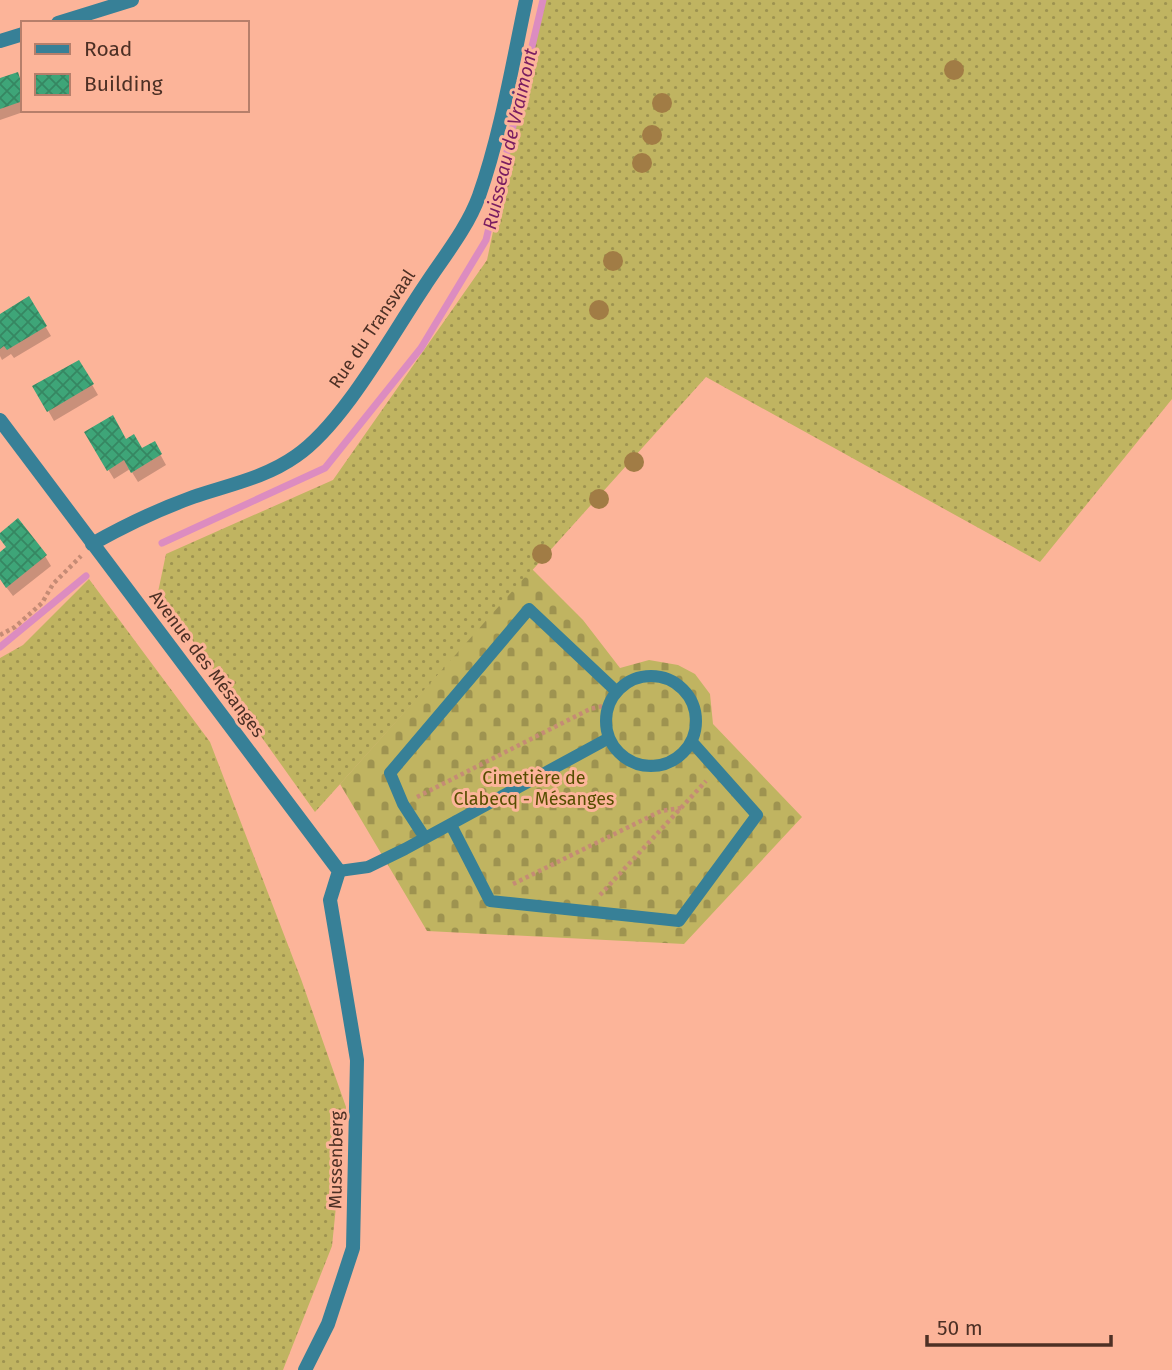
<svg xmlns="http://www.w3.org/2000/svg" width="1172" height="1370" font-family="'Fira Sans',sans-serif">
	<defs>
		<pattern id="grass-dots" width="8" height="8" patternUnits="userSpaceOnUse" patternTransform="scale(1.75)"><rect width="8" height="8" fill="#c0b461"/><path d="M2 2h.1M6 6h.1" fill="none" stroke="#9e9350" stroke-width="1.8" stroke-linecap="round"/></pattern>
		<pattern id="cemetery-stones" width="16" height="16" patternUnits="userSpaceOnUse" patternTransform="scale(1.75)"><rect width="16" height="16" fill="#c0b461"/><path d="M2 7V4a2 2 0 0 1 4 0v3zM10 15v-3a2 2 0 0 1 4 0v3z" fill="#9e9350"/></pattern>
		<pattern id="building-cross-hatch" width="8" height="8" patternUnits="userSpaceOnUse" patternTransform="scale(1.75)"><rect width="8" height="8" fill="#3ea578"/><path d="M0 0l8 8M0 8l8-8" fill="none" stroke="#368762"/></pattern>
	</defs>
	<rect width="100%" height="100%" fill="#fcb499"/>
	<path fill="url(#grass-dots)" d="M542,0h630v399l-132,163 -334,-185 -391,435 -157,-220 8,-38 167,-74 154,-220z
		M89,579l121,163 91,237 45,128 -14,139 -49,124h-283v-712l23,-13z"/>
	<path fill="url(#cemetery-stones)" d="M532,569l51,51 37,48 29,-8 29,5 17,9 15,20 3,30 89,93 -118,127 -257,-13 -87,-147z"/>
	<path fill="#0003" d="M17,74l6,11v25h6l-29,10v-41z
		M29,299l22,37 -37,22 -3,-4 -9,6 -2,-4v-40z
		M79,362l19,33 -44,26 -19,-34z
		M86,433l40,8 16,10 12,-8 12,22 -28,17 -8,-13 -16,10z
		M0,535l45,21 6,10 -38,30 -13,-17v-25l7,-6z"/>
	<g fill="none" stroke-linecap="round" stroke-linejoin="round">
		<path stroke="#dc8cc0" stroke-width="7" d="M162,543l163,-75 96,-120 65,-108 57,-240
			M0,647l86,-71"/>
	</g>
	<path fill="url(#building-cross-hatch)" d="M18,72l5,16v13l-23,8v-31z
		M29,296l18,30 -40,24 -3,-4 -4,3v-35z
		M79,360l15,24 -47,28 -15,-26z
		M113,415l13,24 8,-5 8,14 13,-7 7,13 -31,19 -7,-13 -17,11 -23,-39z
		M18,518l29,37 -41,33 -6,-9v-27l6,-5 -6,-8v-6z"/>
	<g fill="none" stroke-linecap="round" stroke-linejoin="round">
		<path stroke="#c58b75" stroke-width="4.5" stroke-dasharray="3.5 3.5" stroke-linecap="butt" d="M0,635l15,-8 27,-24 11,-19 28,-28
			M417,797l173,-88 17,-4
			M513,884l148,-73 20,-3
			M600,895l106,-114"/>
		<path stroke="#378097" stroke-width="12" d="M606 721a45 45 0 1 1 90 0a45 45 0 1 1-90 0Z
			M451,825l39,76 189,20 78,-106 -65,-73
			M425,838l-22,-34 -13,-31 139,-164 87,82
			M339,871l29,-4 37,-18 204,-111"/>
		<path stroke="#378097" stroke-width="14" d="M58,23l74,-23
			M0,41l23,-7
			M0,420l339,451 -9,29 27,160 -4,188 -25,76 -23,46
			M92,544c32,-18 65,-34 101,-47 35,-12 72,-19 103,-41 47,-32 95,-120 128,-169 18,-28 43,-58 55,-91 22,-63 33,-130 47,-196"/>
	</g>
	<g fill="#a17c45">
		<circle cx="954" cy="70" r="10"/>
		<circle cx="662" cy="103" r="10"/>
		<circle cx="652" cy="135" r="10"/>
		<circle cx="642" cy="163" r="10"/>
		<circle cx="613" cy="261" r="10"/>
		<circle cx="599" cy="310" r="10"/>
		<circle cx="634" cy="462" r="10"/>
		<circle cx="599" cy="499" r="10"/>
		<circle cx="542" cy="554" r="10"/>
	</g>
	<g text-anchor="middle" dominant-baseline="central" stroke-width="6" stroke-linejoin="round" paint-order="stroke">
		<g font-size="18" fill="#4d3025" stroke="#fcb499">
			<text transform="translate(372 329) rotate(-56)">Rue du Transvaal</text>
			<text transform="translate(207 664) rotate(53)">Avenue des Mésanges</text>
			<text transform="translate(336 1160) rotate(-89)">Mussenberg</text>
		</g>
		<g font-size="18" fill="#574e00" stroke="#fcb499">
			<text x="534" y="778">Cimetière de<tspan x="534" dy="21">Clabecq - Mésanges</tspan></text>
		</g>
		<g font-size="19" font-style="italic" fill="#7a1d61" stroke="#fcb499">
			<text transform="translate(510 139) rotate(-77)">Ruisseau de Vraimont</text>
		</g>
	</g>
	<rect x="21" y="21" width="228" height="91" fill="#fcb499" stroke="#b67f6b" stroke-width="2"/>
	<rect x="35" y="44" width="35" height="10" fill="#378097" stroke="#b67f6b" stroke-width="2"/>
	<text x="84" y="56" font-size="21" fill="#4d3025">Road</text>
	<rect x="35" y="74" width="35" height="21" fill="url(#building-cross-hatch)" stroke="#b67f6b" stroke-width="2"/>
	<text x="84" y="91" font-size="21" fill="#4d3025">Building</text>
	<path d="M927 1335v10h184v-10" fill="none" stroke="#4d3025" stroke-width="3.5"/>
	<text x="937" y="1335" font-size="21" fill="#4d3025" stroke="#fcb499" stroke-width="5" paint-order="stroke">50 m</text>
</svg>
